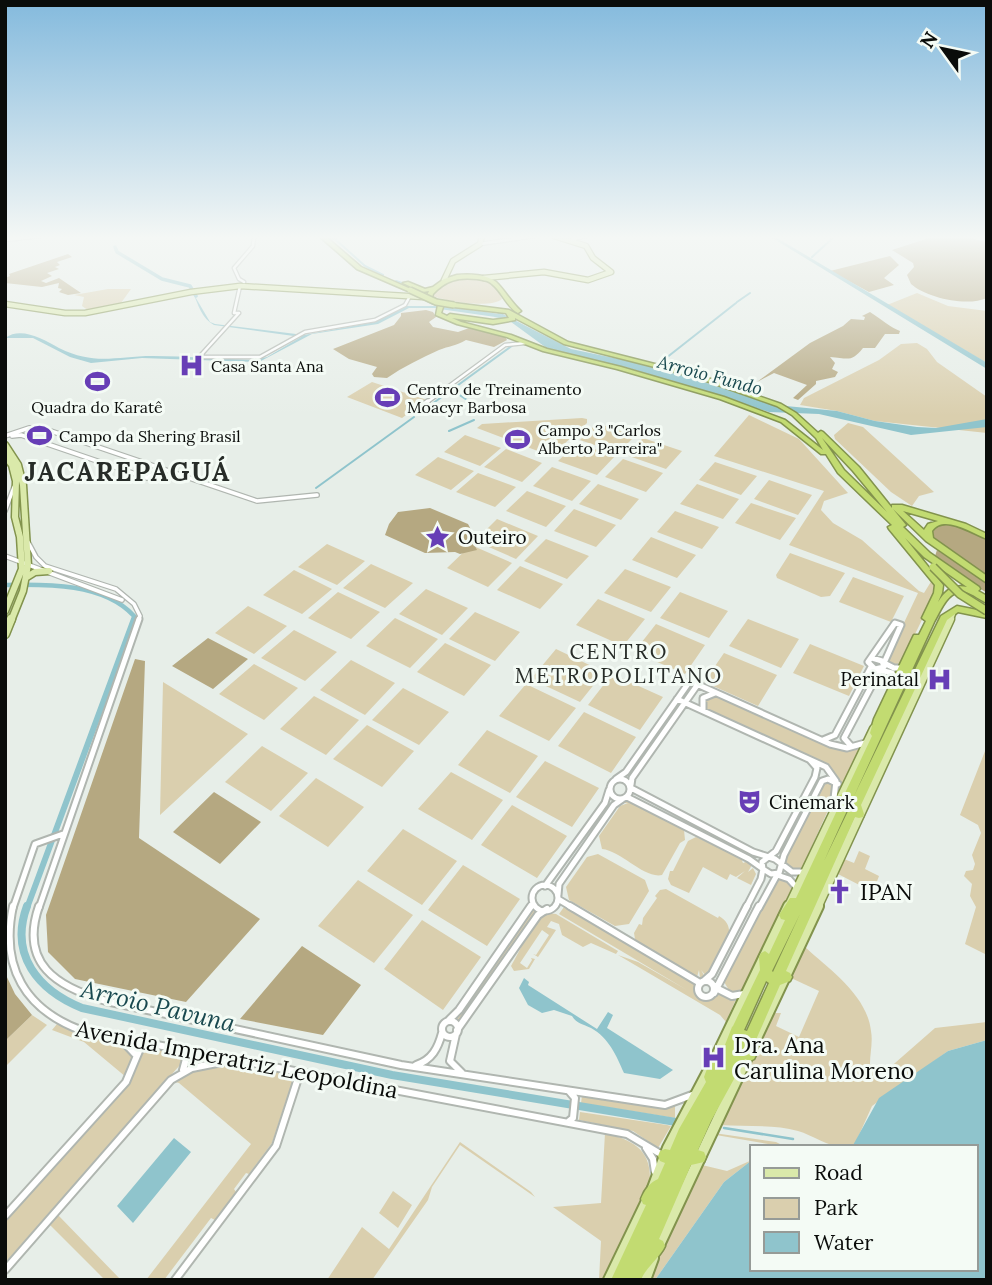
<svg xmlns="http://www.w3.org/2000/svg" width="992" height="1285" font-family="Lora,serif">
	<rect width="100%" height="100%" fill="#e7eee8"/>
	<path fill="#dacfae" d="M454,276c23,3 37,-1 48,23 -12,10 -55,2 -70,-3z
		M108,289h23l-10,14 -32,8 -7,-5 2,-9 -10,-2z
		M917,293l31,13 39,5v52l-100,-58z
		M917,343l10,6 10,13 50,35v36l-112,-12 -38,-10 -37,-6 4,-7 75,-38 22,-16z
		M372,382l55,18 -25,18 -55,-21z
		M749,415l50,24 49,54 -24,8 -3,9 12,13 29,17 57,51 5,2 8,-13 4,11 -37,76 -10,-2 -3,-4 32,-68 -129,-48 35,-54 -110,-35z
		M582,418l5,1v4l-36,33 -74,-28 5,-4z
		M597,423l38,13 -17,17 -38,-13z
		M848,423l15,4 71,65 -15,4 -7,10 -21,-14 -56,-53 -1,-4z
		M465,435l36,13 -21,18 -36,-14z
		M643,438l39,13 -16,18 -40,-14z
		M577,443l38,13 -18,19 -39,-14z
		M506,449l36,14 -20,19 -38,-15z
		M438,457l36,14 -23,19 -36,-15z
		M623,459l40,14 -17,19 -41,-15z
		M715,462l42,14 -16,19 -42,-15z
		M552,467l39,14 -19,20 -39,-15z
		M478,473l38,14 -21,20 -39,-15z
		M769,480l43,15 -14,20 -44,-16z
		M598,484l41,15 -18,21 -42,-16z
		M697,484l42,15 -16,20 -43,-15z
		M527,491l39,15 -20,21 -40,-16z
		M751,503l45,15 -16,22 -45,-17z
		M574,509l42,16 -20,22 -42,-16z
		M675,511l44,16 -17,22 -45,-17z
		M497,519l41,17 -22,23 -41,-18z
		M651,537l45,18 -19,23 -45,-18z
		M546,539l43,17 -22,23 -43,-18z
		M327,544l38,17 -28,24 -39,-18z
		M471,545l41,18 -24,24 -41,-19z
		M790,553l55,20 -15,23 -9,1 -44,-19 -1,-3z
		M371,564l42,19 -28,25 -42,-20z
		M520,566l43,18 -23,25 -43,-19z
		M625,569l46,18 -20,25 -47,-19z
		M294,570l38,19 -30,25 -39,-19z
		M853,577l51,19 -13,26 -52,-20z
		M426,589l42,19 -26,27 -43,-21z
		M338,592l42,20 -29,27 -43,-21z
		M680,592l48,19 -19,27 -49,-20z
		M598,599l47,20 -22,27 -47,-21z
		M248,606l39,20 -33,28 -39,-21z
		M475,612l45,20 -25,29 -46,-22z
		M395,618l43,21 -28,29 -44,-22z
		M748,619l51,20 -18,29 -52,-22z
		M656,624l49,21 -20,29 -51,-22z
		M294,630l43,22 -32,29 -44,-23z
		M445,643l46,22 -27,31 -47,-24z
		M810,644l54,22 -15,30 -56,-23z
		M556,649l48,23 -24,30 -49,-23z
		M724,653l53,22 -19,31 -54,-24z
		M351,660l44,23 -30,32 -45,-25z
		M254,664l44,24 -34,32 -45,-26z
		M612,674l51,23 -23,33 -52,-25z
		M163,682l85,52 -88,81z
		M526,684l50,24 -27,33 -50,-25z
		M403,688l46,24 -30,33 -47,-25z
		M711,695l137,55 12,-2 -20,40 -4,-12 -10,-11 -122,-57 2,-10z
		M314,696l45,24 -33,35 -46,-26z
		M584,712l52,25 -25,36 -53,-27z
		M367,725l47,26 -32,36 -49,-28z
		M487,730l51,26 -28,37 -52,-28z
		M262,746l46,27 -37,38 -46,-29z
		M987,746v209l-22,-11 11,-37 -6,-11 2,-12 -8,-8 2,-5 7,-1 2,-6 -3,-9 9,-22 -3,-8 -18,-10z
		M545,761l54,27 -27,39 -56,-30z
		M451,772l52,28 -31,40 -54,-31z
		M316,778l48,29 -36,40 -49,-31z
		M826,780l9,4v11l-35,77h-4l-13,-10z
		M626,800l58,30 1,10 -5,3 -18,32c-18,4 -40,-24 -60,-26l-3,-13 21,-30 8,-3h-9z
		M512,805l55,31 -30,42 -56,-33z
		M403,829l54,32 -35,44 -55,-34z
		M696,837l45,21 2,5 5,-2 5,2 -5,9 5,-4 3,6 -5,11 -14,-7 8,-7 -9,6 -6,-3 -3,6 -24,-13 -14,26 -18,-8 -3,-6 2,-8h3l15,-30z
		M859,851l11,5 -5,13 14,7 -6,16 -35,-18 6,-15 10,4z
		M598,854l47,26 4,11 -20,33 -14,2 -46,-26 -3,-13 21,-30z
		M463,865l57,34 -33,47 -59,-36z
		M777,877l12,4 5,7 -51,103 -13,1 -7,-12z
		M358,880l55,35 -39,48 -56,-37z
		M666,889l52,29 1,-2c23,13 1,39 -8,56l-5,4 -5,-6 4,7 -5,1 -1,-8 -2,7 -3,-1 -54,-31 -5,-6 -1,-6 5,-9 3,1 1,-7 14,-20 -2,-2 5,-6z
		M534,907l5,3 -79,114 -3,-5z
		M564,907l133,77 5,14 8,1 8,-8 18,8 -10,23 -6,-7 -102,-60 20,7 49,28 -128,-76z
		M548,913l8,1 62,37 -2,3 -25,-11 -8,4 -21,-12 -3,-11 -8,-3 -4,6 9,3 -18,27 -5,-3 3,1 13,-20 -7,-5 -22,33 7,5 5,-8 -1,-2 4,1 -6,10 -15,2 -3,-5c10,-16 20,-45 37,-53z
		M422,920l59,37 -38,53 -59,-41z
		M805,947c25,23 62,48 66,84 2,11 -1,22 -1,33l17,6 48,-42 52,-6v18l-39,11 -76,55 -17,38c-18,10 -39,-8 -57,-13 -24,-7 -53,-4 -78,-6l55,-112h6l-5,13 23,11 20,-46 -28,-13z
		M32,1015l15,10 -42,42v-26z
		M57,1024l62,16 13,14 -6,23 -42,-35 -32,-12z
		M145,1047l33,4 4,7 -2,7 -175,198v-45l125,-138z
		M223,1062l69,12 1,6 -21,63 -23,31 -3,-1 -12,16 2,3 -21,28 -4,-2 -47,62h-18l105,-136 -72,-61 -8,-2 15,-9z
		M582,1096l76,10 17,-1v13l-94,-15z
		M580,1112l87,13 4,1 -13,22 -25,-17 -54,-11z
		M605,1133c27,7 46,16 45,47l-46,100h-5l2,-39 -48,-34 48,-4z
		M714,1133l62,9 10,5 -70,-12 -14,30 25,6 25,-11 -28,22 -69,98h-8z
		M460,1142l71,50 4,5 -75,-52 -28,42 -4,13 -56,80h-45l35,-53 27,22z
		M393,1191l19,14 -14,23 -19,-15z
		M58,1215l63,65h-16l-55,-55z"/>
	<path fill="#b5a881" d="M935,236h25l27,6v56c-20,9 -60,0 -76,-14l-4,-9 7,-8 -1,-4 -21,-13z
		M68,254l4,3 -15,5 3,3 -5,2 4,2 -12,4 5,3 -11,5 5,2 13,-5 22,15 -13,2 -9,-3 3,-3 -4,-1 1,-5 -17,4 -37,-4v-5l5,-2 -1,-2z
		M890,256l9,9 -15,13 10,7 -25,7 -39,-21z
		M426,310l7,2 3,5 -7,5 4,5 25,5 14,-5 32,8 3,5 -13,7 -28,-7c-10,6 -17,6 -27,10 -18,8 -36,17 -52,28l-13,-1 -2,-3 5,-7 -28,-8 -16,-10 61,-24 7,-9v-3z
		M870,312c11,7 21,16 30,19l-1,3h-14l-10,14h-12c-12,15 -15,10 -33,9l5,6 -3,6 6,3 -3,5 -19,4v3l-18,16 -5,-2 14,-13 -33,-12 -17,9 53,-39 33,-17 8,-7 13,1 1,-3 -3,-1z
		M430,508l38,16 9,17 -2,5 2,4 -17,4 -5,-2 -30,1 -40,-18 4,-11 9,-12z
		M944,523l24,7 19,10v38l-55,-37 -3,-12z
		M937,550l50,33v10l-42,-27 -10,-10z
		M208,638l40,21 -35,30 -41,-23z
		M135,659l10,2 -6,177 121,81 -74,83 -111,-23 -27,-27 -2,-37z
		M214,792l47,30 -41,42 -47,-32z
		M302,946l59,39 -38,50 -83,-16z
		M5,973l10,21 17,21 -27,26z"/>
	<path fill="#8fc4cc" d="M769,236l8,2 207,123 3,2v6z
		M193,293l17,29 5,2 89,11 70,-13 32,-16h32l-1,2h-28l-31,16 -66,10 -53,28 -117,-4 -51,5 -21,-6 -37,-19h-28c16,-12 38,1 54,10 37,18 56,8 94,8 34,0 68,3 102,4l12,-3 34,-20 -87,-12c-12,-6 -16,-21 -21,-32z
		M499,312l72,37 86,18 119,38 61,6 38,10 42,6 19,1 51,-9v8l-76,8 -92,-21 -50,-2 -140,-44 -81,-19 -41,-30 -13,-2z
		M524,978l5,4 -1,3 69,44 11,-17 5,3 -6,13 66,42 -13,9 -36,-6c-8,-18 -15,-35 -33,-45 -8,-4 -14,-4 -19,-12l-18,-6 -12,3 -14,-8 -9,-17z
		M987,1040v240h-332l69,-98 28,-22v109h224v-122h-124l27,-49 69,-47z
		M174,1138l17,14 -58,71 -16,-17z"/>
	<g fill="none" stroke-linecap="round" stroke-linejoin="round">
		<path stroke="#8fc4cc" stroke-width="2" d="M330,238l5,1 30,27 18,9
			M812,257l23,-21
			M396,281l12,4
			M423,299l10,5
			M737,302l13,-9
			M661,362l75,-59
			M452,390l24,16 6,8
			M421,412l92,-67
			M449,431l25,-11
			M316,488l98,-71"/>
		<path stroke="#8fc4cc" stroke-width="2.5" d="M724,1128l69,11"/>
		<path stroke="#8fc4cc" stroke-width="3.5" d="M115,247l2,5 45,27 28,7 6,10
			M438,307l63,9"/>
		<path stroke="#8fc4cc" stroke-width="4.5" d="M5,585c42,-1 99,-2 129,31v5"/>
		<path stroke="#8fc4cc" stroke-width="6" d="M27,908l107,-289"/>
		<path stroke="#8fc4cc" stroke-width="8" d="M27,906c-18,49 11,84 55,102l310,67 290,48"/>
		<defs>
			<path id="minor-far3" d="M5,240l36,-4
				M569,240l17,-4
				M480,244l55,-8
				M244,282l-5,-3 -5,-11 19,-22 1,-10
				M239,313h-5l6,-27
				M200,356l39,-43
				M200,357h60l45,-25 70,-12 30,-15 5,-9
				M426,403l79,-58 20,-2"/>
			<path id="minor-far2" d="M414,411l14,-10
				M5,436l24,-8h13l215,73 60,-6
				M12,436l9,-1 126,43 14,-10
				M5,511l9,-24
				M28,542l8,15 9,9 71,23 18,15 6,12 -2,5
				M5,556l117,44"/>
			<path id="minor-far1" d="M872,658l10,3 2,6 -9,2 -7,-7 27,-39 6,2 -17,38 10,5h8
				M677,699l149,68 10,14 -3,26
				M703,710v-12l12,-5
				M823,740l12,-5 36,-68
				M851,746l-7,-8 36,-68 12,3 4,7
				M810,760l7,8 -2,9 -39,74 -14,11 1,7 8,5 8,-1 5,-18 38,-74 6,-2 10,5
				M610 789a10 10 0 1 1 20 0a10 10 0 1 1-20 0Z
				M616,779l10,-7 64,-91 140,63 17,4 18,-5
				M631,785l1,-7 66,-94
				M631,788l122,64 22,7 17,13h13
				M627,797l122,62 14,10 -2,10 -15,29
				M532 898a13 13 0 1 1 26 0a13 13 0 1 1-26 0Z
				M545,886l60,-83 4,-13
				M558,895l1,-11 55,-79 10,-7
				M558,899l15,9
				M13,908l22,-64 28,-10
				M39,908l100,-289
				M530,908l3,-5
				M759,908l18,-33 12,4 8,9"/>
			<path id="minor" d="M13,906c-13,61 12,104 70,125l544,103 37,22
				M39,906c-20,58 18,81 67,95l295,64 264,40 27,-10
				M570,906l130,77
				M698 989a8 8 0 1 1 16 0a8 8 0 1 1-16 0Z
				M704,981l8,-7 35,-68
				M716,988l16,8 12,-2
				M714,993l45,-87
				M448,1021l11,-11 72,-104
				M442 1029a8 8 0 1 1 16 0a8 8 0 1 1-16 0Z
				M457,1030l81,-115 9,-6
				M456,1034l-6,27 12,12
				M120,1038l15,16
				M182,1050l4,9 -3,11
				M416,1065c16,-5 22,-17 26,-32
				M568,1122l5,-4 2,-20 -6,-7
				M646,1148l7,11 2,13
				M5,1216l121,-134 13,-31 8,-8
				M5,1270l166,-190 21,-12 40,-8
				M175,1280l101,-134 24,-74"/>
			<path id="major-far3" d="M484,278l60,-6 44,8 23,-8 -18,-14 -7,-12 -32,-10
				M444,280l9,-19 27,-17 2,-8
				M5,304l60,9h20l106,-21 49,-6 183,11"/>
			<path id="major-far2" d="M5,445l13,20 5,20 5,80 -5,26 -12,30
				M5,456l7,9 4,16 -1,36 5,20 2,32 -17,42
				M27,577l8,-5 14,-1
				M949,621l3,-7"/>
			<path id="major-far1" d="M5,634l6,-15
				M788,908l86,-179
				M817,908l133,-289"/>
			<path id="major" d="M714,1062l75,-156
				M653,1188l15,-40 40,-76
				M658,1247l160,-341
				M609,1280l39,-81
				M645,1280l8,-22"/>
			<path id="highway" d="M319,236h6l36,31 52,23 -5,1 -51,-22z
				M457,275c13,-1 33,-1 42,10 8,9 13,18 22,26l-3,2c-12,-7 -15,-20 -26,-29 -4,-4 -9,-4 -15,-5 -19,-2 -31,1 -44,15l-1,3 12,7 -3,9 6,3 3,-2 43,6 16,-2 -3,-5 -52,-6 -3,-2 3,-2 55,7 59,32 134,34 79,28 15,9 22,20 3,-2 2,1 36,35 33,41v-3h10l64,19 21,10v5c-16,-6 -43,-25 -55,-8l1,7 54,38v7l-61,-42 -33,-32 13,16 -3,2 27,26 49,34 1,2 -2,2 9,5v7c-7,-3 -14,-9 -21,-11 -17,-4 -25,18 -32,30l-80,174 87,-180 16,-10 30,6v6l-29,-6 -11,8 -86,185 3,9 -1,3 -4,1 -4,-1 -69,154 4,2 2,4 -2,4 -10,4 -25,57 1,13 -2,4 -4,2 -5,-2 -34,62 -13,29 6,2 2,5 -2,5 -13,3 -32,74 4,2 2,5c-6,13 -19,21 -24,34h-30l35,-75 -3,-1 -2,-5c3,-8 9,-17 17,-20l7,-16 -5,-2 -2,-5 2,-5 5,-2 5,1 9,-21 27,-47 -2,-5 8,-22 4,-2 5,2 11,-28 1,-1 27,-56 -1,-13 2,-4 4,-2 4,3 16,-34 -4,-1 -2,-4 11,-17h6l44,-94 -4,-1 -1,-3 1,-3 9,-4 27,-57 -2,-3 4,-14 39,-82 1,-2h5l7,-14 -4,-3 12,-25 1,-8 -46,-56 -1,-2 4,-2 -54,-52 -12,-19h-5l-40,-32 -61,-23 -103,-30 -74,-18 -36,-14 -50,-13 -21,-9 2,-10 -12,-7 3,-7 -7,1 -19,-9 5,-1 17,7 8,-2 11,-8zM452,318l41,6 22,-4v-2l49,26 134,34 79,28 15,9 24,23 7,12 -38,-30 -61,-23 -103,-30 -74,-18 -36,-14 -50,-13zM822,438l31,33 34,41 -43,-42zM903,511l35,10 -10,3 -4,6zM905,538l19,19 43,30c-14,-3 -21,3 -29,15l4,-9 1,-8zM850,804l1,1 -27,56zM800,914l-27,58 -1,-1zM766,981l3,2 -22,48 -3,-1z"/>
		</defs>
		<use href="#minor-far3" stroke="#b0b6b0" stroke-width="5"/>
		<use href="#minor-far2" stroke="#b0b6b0" stroke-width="6"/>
		<use href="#minor-far1" stroke="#b0b6b0" stroke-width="9"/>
		<use href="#minor" stroke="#b0b6b0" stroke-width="10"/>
		<use href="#major-far3" stroke="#82934d" stroke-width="7"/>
		<use href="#major-far2" stroke="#82934d" stroke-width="9"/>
		<use href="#major-far1" stroke="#82934d" stroke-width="11"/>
		<use href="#major" stroke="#82934d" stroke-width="14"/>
		<use href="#highway" stroke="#82934d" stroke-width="3"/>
		<use href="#minor-far3" stroke="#fff" stroke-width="2.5"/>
		<use href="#minor-far2" stroke="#fff" stroke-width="3.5"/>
		<use href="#minor-far1" stroke="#fff" stroke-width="5"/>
		<use href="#minor" stroke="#fff" stroke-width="6"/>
		<use href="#major-far3" stroke="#dae9aa" stroke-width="4.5"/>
		<use href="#major-far2" stroke="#dae9aa" stroke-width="6"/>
		<use href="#major-far1" stroke="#dae9aa" stroke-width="8"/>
		<use href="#major" stroke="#dae9aa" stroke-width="10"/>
		<use href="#highway" fill="#c2db71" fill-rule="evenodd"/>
		<defs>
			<path id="highway-bridge-far1" d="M410,290l26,12 18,3"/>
			<path id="highway-bridge" d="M933,567l27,27 27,17"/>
		</defs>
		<use href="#highway-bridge-far1" stroke="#82934d" stroke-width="8" stroke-linecap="butt"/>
		<use href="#highway-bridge" stroke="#82934d" stroke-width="10" stroke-linecap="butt"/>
		<use href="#highway-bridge-far1" stroke="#c2db71" stroke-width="5"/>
		<use href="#highway-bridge" stroke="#c2db71" stroke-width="7"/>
	</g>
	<linearGradient id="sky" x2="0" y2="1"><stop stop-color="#84badd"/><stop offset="0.57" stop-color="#f4f7f5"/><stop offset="1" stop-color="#f4f7f5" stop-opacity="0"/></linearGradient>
	<rect width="992" height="416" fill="url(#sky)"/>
	<defs>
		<symbol id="hospital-bare" viewBox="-9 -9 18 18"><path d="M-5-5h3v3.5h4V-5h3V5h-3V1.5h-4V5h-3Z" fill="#673eb6" stroke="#f4fbf5" stroke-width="2.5" paint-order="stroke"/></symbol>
		<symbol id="stadium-bare" viewBox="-9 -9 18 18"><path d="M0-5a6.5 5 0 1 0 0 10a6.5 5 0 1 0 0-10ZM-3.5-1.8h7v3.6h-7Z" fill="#673eb6" stroke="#f4fbf5" stroke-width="2.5" paint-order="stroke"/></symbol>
		<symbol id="sight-bare" viewBox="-9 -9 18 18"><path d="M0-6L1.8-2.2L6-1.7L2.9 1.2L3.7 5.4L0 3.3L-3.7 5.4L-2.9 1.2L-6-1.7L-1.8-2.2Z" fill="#673eb6" stroke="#f4fbf5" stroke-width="2.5" paint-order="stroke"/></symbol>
		<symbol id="theatre-bare" viewBox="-9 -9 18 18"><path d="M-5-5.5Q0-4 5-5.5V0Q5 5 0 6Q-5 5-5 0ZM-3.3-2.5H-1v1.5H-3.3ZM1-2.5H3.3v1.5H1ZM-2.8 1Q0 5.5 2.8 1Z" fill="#673eb6" stroke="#f4fbf5" stroke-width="2.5" paint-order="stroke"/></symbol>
		<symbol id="church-bare" viewBox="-9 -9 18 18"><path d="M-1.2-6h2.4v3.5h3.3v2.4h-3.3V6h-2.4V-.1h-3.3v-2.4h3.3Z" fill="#673eb6" stroke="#f4fbf5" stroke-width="2.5" paint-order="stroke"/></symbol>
	</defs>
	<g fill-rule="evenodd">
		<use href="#hospital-bare" x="174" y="348" width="35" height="35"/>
		<use href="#stadium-bare" x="80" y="364" width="35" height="35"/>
		<use href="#stadium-bare" x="370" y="380" width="35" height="35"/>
		<use href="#stadium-bare" x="22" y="418" width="35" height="35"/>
		<use href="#stadium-bare" x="500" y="422" width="35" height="35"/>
		<use href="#sight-bare" x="420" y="520" width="35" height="35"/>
		<use href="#hospital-bare" x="922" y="662" width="35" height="35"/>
		<use href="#theatre-bare" x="732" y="784" width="35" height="35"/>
		<use href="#church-bare" x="822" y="874" width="35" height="35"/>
		<use href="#hospital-bare" x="696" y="1040" width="35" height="35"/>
	</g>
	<g text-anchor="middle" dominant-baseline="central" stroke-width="6" stroke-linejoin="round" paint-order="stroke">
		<g font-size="16" fill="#0a0c0a" stroke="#f4fbf5" text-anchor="start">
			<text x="211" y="366">Casa Santa Ana</text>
			<text x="407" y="389">Centro de Treinamento<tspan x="407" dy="18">Moacyr Barbosa</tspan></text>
			<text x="97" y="407" text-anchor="middle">Quadra do Karatê</text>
			<text x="538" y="430">Campo 3 "Carlos<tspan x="538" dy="18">Alberto Parreira"</tspan></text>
			<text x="59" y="436">Campo da Shering Brasil</text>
		</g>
		<g font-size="18" font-style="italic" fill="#19494f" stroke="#f4fbf5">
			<text transform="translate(710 375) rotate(15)">Arroio Fundo</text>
		</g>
		<g font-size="19" fill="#0a0c0a" stroke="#f4fbf5" text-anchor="start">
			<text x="458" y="537">Outeiro</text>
			<text x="919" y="679" text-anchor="end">Perinatal</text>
			<text x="769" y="802">Cinemark</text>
		</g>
		<g font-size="21" letter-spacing="2" fill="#272c28" stroke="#f4fbf5">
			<text x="619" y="651">CENTRO<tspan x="619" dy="24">METROPOLITANO</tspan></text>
		</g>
		<g font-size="23" fill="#0a0c0a" stroke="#f4fbf5" text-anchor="start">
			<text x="860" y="891">IPAN</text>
			<text x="734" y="1044">Dra. Ana<tspan x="734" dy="26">Carulina Moreno</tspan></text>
		</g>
		<g font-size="23" fill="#0a0c0a" stroke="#f4fbf5">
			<text transform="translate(237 1059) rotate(11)">Avenida Imperatriz Leopoldina</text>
		</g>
		<g font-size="24" font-style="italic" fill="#19494f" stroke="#f4fbf5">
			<text transform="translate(158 1006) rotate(13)">Arroio Pavuna</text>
		</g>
		<g font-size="26" font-weight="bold" letter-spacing="2" fill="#272c28" stroke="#f4fbf5">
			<text x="128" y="471">JACAREPAGUÁ</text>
		</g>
	</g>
	<rect width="992" height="1285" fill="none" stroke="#0a0c0a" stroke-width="14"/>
	<rect x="750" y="1145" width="228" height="126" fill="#f4fbf5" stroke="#969b97" stroke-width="2"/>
	<rect x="764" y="1168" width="35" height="10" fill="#dae9aa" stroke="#969b97" stroke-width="2"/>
	<text x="814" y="1180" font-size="21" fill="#0a0c0a">Road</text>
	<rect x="764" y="1198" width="35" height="21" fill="#dacfae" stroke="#969b97" stroke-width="2"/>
	<text x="814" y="1215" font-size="21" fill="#0a0c0a">Park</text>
	<rect x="764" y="1232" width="35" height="21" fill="#8fc4cc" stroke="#969b97" stroke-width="2"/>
	<text x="814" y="1250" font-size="21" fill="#0a0c0a">Water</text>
	<g transform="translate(943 49) rotate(303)" stroke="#f4fbf5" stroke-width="5" paint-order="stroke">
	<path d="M0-5L12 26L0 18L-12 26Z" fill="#0a0c0a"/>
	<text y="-10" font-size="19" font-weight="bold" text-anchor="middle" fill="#0a0c0a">N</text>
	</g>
</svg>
